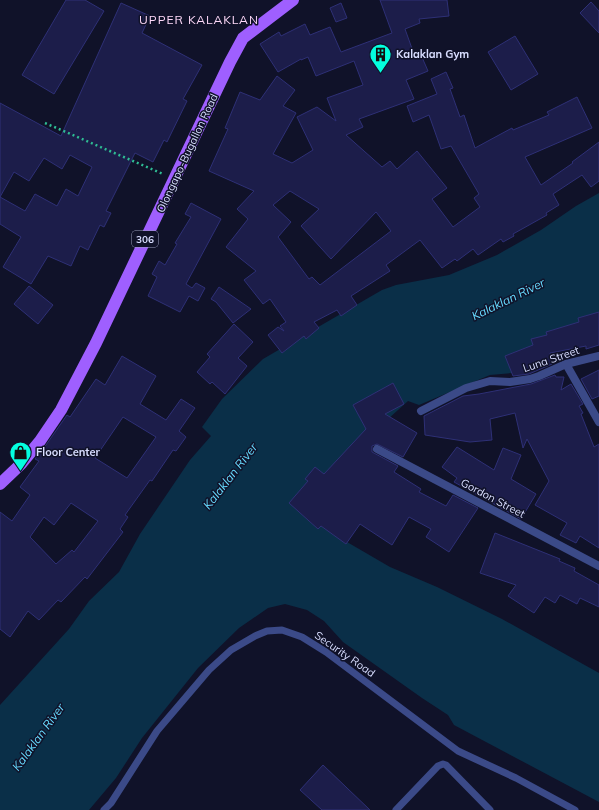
<svg xmlns="http://www.w3.org/2000/svg" width="599" height="810" font-family="Mulish,sans-serif">
	<rect width="100%" height="100%" fill="#101229"/>
	<path fill="#0a2f48" d="M599,193v125l-87,55 -22,2 -71,30 -11,-4 -30,27 -59,93 28,21 43,25 47,20 65,32 97,54v129l-145,-77 -6,-10 -26,-17 -79,-56 -19,-21 -17,-11 -22,-6 -17,4 -29,20 -41,40 -56,70 -26,40 -27,32h-89v-105l69,-76 20,-28 30,-29 21,-38 50,-74 21,-24 -9,-9 20,-28 41,-40 119,-69 14,-5 53,-10 48,-20 44,-25 35,-24z"/>
	<path fill="#1c1d4a" stroke="#2e3076" fill-rule="evenodd" d="M66,0h19l19,11 -50,83 -32,-19z
		M380,0h67l2,16 -30,3 1,4 -15,6 10,28 6,-2 7,16 -22,9 8,19 -55,20 4,8 -17,8 36,32 8,-6 7,8 20,-18 30,37 -15,11 21,28 27,-20 -6,-9 5,-4 -28,-48 -10,3 -12,-34 -16,7 -6,-16 30,-12 -6,-15 15,-7 7,16 -3,1 10,28 4,-2 11,33 37,-20 1,2 36,-15 -2,-3 30,-15 15,31 -67,29 16,28 32,-22 -1,-1 27,-20v39l-8,6 -9,-12 -29,19 6,11 -13,8 1,2 -34,19 1,2 -11,6 -2,-3 -23,16 -5,-6 -16,12 -2,-2 -13,9 -22,-28 -34,25 4,6 -39,25 6,9 -16,11 -4,-6 -23,12 5,6 -13,11 -2,-3 -22,17 -14,-18 10,-8 6,4 -4,-5 6,-4 -16,-23 -7,5 -19,-24 12,-9 -30,-24 22,-28 -11,-10 17,-18 -45,-20 19,-42 -3,-1 15,-36 20,8 17,-24 18,14 -12,16 13,7 -23,41 19,9 21,-13 -16,-33 20,-10 19,14 -9,-23 36,-13 -9,-24 -38,15 -8,-19 -7,3v-1l-23,13 -18,-28 19,-12 2,4 24,-12 5,11 20,-8 11,25 51,-19zM290,191l29,18 -18,17 30,33 45,-47 15,19 -71,54 -8,-8 -3,2 -31,-42 13,-15 -18,-17z
		M591,2l8,9v22l-19,-20z
		M121,3l29,13 -8,17 60,32 -19,34 4,2 -20,41 -3,-2 -11,22 -18,-9 -29,58 5,2 -7,14 -4,-2 -12,25 -8,-4 -9,20 -23,-10 -17,28 -28,-17 18,-30 -21,-13v-121l61,33zM70,155l22,12 -14,29 -12,-7 -9,17 -22,-12 -10,17 -25,-14 14,-25 15,9 15,-23 18,11z
		M341,3l6,15 -11,4 -6,-14z
		M515,36l23,38 -27,16 -23,-38z
		M191,203l30,16 -35,65 6,4 4,-5 9,5 -7,13 -9,-5 -9,16 -32,-16 9,-19 -5,-3 7,-13 6,4 12,-21 -2,-1 16,-26 -6,-3z
		M29,286l24,19 -15,19 -24,-20z
		M219,287l32,22 -18,14 -17,-21 -5,-3z
		M599,312v33l-13,4v-3l-36,7 2,11 -23,10 -16,2 -8,-20 28,-11 -2,-6 16,-4 -1,-3 33,-10 -1,-4z
		M234,324l19,18 -15,16 9,8 -22,28 -13,-12 -2,2 -13,-12 13,-15 -3,-3z
		M122,356l34,20 -16,28 26,16 15,-21 14,9 -16,23 7,6 -10,14 -3,-1 -21,31 -2,-1 -25,35 3,2 -8,12 3,3 -36,47 -2,-2 -24,25 -3,-2 -19,20 -11,-9 -18,26 -10,-8v-117l12,9 18,-26 -10,-8 19,-26 -4,-2 11,-14 21,-30 3,2 26,-38 9,6zM123,417l33,20 -29,41 -32,-20zM71,503l27,18 -24,31 -2,-2 -16,14 -26,-27 14,-20 10,8z
		M599,370v26l-7,3 -11,-20z
		M555,375l1,2h8l-3,13 10,-6 12,20 -4,2 4,7 -2,1 13,33 5,-3v104l-19,-12 -4,7 -16,-8 7,-12 -32,-18 14,-24 -22,-42 -4,9 -8,-35 -25,6 2,21 -22,2 -45,-7 -1,-19 39,-20 16,-2 52,-10z
		M393,383l11,21 -19,10 32,19 -14,24 -26,-13 -5,2v6l26,14 -4,6 27,17 -2,3 27,14 7,-11 25,13 -29,44 -23,-15 5,-8 -22,-12 -17,28 -32,-21 -14,20 -25,-18 -3,3 -29,-26 19,-22 -3,-2 10,-12 9,7 42,-45 -13,-24z
		M457,447l37,23 9,-22 18,7 -10,24 25,15 -15,25 -67,-37 3,-4 -15,-11z
		M495,533l65,26 -1,2 16,7 -1,3 25,14v22l-19,-9 -3,6 -17,-9 -5,8 -10,-6 -11,16 -26,-17 8,-11 -36,-12z
		M323,765l47,45h-48l-22,-20z"/>
	<g fill="none" stroke-linecap="round" stroke-linejoin="round">
		<path stroke="#2fbc93" stroke-width="2.5" stroke-dasharray="2 3" stroke-linecap="butt" d="M45,123l118,51"/>
		<path stroke="#3b4a88" stroke-width="7" d="M104,810l7,-7 46,-72 52,-61 22,-20 24,-14 12,-5 15,-1 20,7 24,15 132,99 58,27 59,32
			M396,810l42,-44 5,-2 3,1 44,45"/>
		<path stroke="#3b4a88" stroke-width="8" d="M566,364l33,58
			M421,411l45,-23 24,-7 20,1 20,-3 9,-3 27,-12 33,-8
			M377,449l222,117"/>
		<path stroke="#9f5fff" stroke-width="12" d="M0,484l21,-20 19,-23 21,-31 35,-67 134,-281 13,-24 50,-38"/>
	</g>
	<defs>
		<symbol id="building-pin" viewBox="-11 -11 22 30"><path d="M0 17L-7.5 6A9.5 9.5 0 1 1 7.5 6Z" fill="#04ffdf" stroke="#101229"/><path d="M-4-6H4V6H1V3H-1V6H-4ZM-2.5-4.3h1.7v1.8h-1.7ZM.8-4.3h1.7v1.8H.8ZM-2.5-1h1.7V.8h-1.7ZM.8-1h1.7V.8H.8Z" fill="#111"/></symbol>
		<symbol id="shop-pin" viewBox="-11 -11 22 30"><path d="M0 17L-7.5 6A9.5 9.5 0 1 1 7.5 6Z" fill="#04ffdf" stroke="#101229"/><path d="M-5-2.5h2.3a2.7 3.5 0 0 1 5.4 0H5L5.5 6h-11ZM-1.5-2.5h3a1.5 2.3 0 0 0-3 0Z" fill="#111"/></symbol>
	</defs>
	<g fill-rule="evenodd">
		<use href="#building-pin" x="368" y="42" width="25" height="34"/>
		<use href="#shop-pin" x="8" y="440" width="25" height="34"/>
	</g>
	<g text-anchor="middle" dominant-baseline="central" stroke-width="3" stroke-linejoin="round" paint-order="stroke">
		<rect fill="#101229" stroke="#9ca0bf" stroke-width="1" x="132" y="231" width="26" height="16" rx="3"/>
		<g font-size="10" font-weight="bold" fill="#d8ddff">
			<text x="145" y="239">306</text>
		</g>
		<g font-size="11" font-weight="bold" fill="#d8ddff" stroke="#101229" text-anchor="start">
			<text x="396" y="54">Kalaklan Gym</text>
			<text x="36" y="452">Floor Center</text>
		</g>
		<g font-size="11" fill="#d8ddff" stroke="#101229">
			<text transform="translate(187 153) rotate(-65)">Olongapo-Bugallon Road</text>
			<text transform="translate(551 359) rotate(-19)">Luna Street</text>
			<text transform="translate(493 498) rotate(28)">Gordon Street</text>
			<text transform="translate(345 654) rotate(35)">Security Road</text>
		</g>
		<g font-size="12" letter-spacing="1" fill="#ffdafa" stroke="#101229">
			<text x="199" y="19">UPPER KALAKLAN</text>
		</g>
		<g font-size="12" font-style="italic" fill="#66dbff" stroke="#101229">
			<text transform="translate(508 299) rotate(-26)">Kalaklan River</text>
			<text transform="translate(230 476) rotate(-52)">Kalaklan River</text>
			<text transform="translate(38 737) rotate(-54)">Kalaklan River</text>
		</g>
	</g>
</svg>
